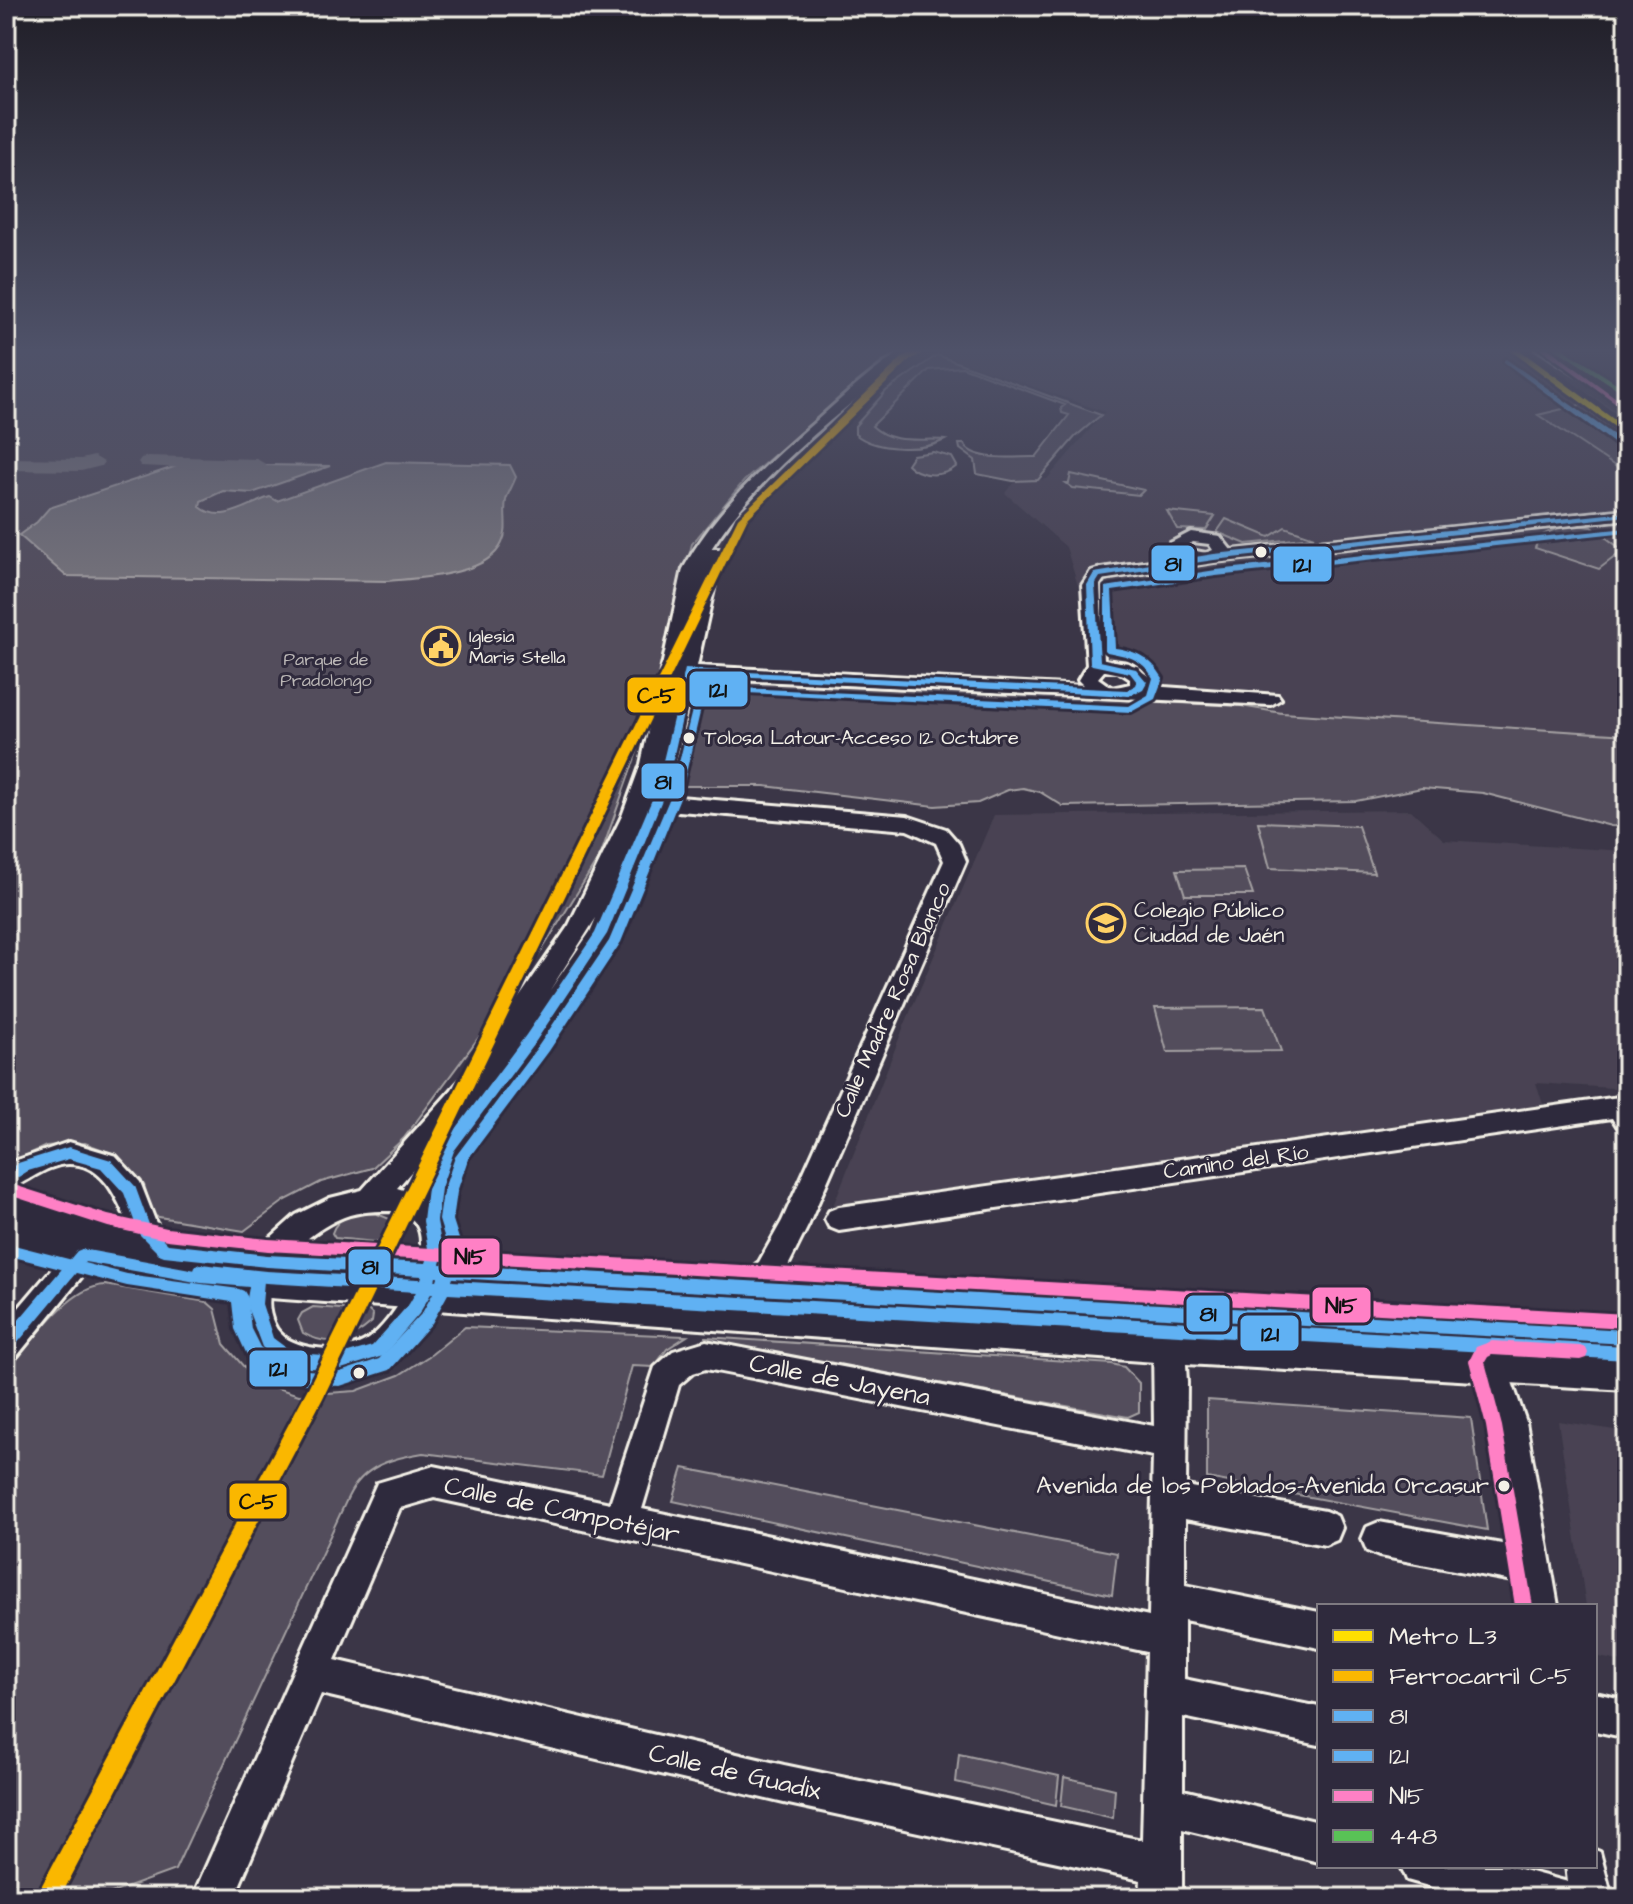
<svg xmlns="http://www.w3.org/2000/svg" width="1633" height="1904" font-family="'Architects Daughter',sans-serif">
	<rect width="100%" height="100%" fill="#3b3647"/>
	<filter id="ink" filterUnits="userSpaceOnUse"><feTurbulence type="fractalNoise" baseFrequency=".0125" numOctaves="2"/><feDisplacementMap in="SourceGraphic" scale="16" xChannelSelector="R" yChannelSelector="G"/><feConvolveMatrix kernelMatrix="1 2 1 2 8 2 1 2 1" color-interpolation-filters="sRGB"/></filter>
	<g filter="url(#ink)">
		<path fill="#484352" d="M945,348h574l108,70v317l-345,-22 -130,-26 -52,-29 -34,-111 -61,-54 9,-11 33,-3 58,-67 -171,-60z
			M1411,810l33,30 183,11v238l-91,-6 8,24 -711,99 69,-175 92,-216z
			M1558,1421l69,11v231l-32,-7v-50h-9z"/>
		<path fill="#534e5c" stroke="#a4a0a2" stroke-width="2" d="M6,348h899l-21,12 -140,121 -52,63 -49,191 -42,119 -67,109 -130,175 -32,30 -51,14 -37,19 -40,30 -91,-15 -9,-31 -27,-30 -32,-12 -39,3 -40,19z
			M937,355l164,60 -26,22 -37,43 -25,1 -36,-7 -2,-14 -15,-11 -1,-5h5c9,19 56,12 72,13l33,-42 -7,-2 -1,-5 4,-3 -103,-38 -33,3 -57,56c20,19 47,12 73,14 -24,12 -69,11 -90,-6v-8l31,-35z
			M1583,404l44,34v36l-89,-59z
			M933,452l19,5 5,9c-14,12 -38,11 -50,-2l6,-9z
			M1071,474l73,16 -5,5 -66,-7 -7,-5h3z
			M1167,511l48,5 -9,14 -29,-1z
			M1226,519l43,18 16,-10 29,10 -68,7 -29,-12z
			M1575,525l17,2 29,22 -1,4 -21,16 -64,-21 5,-12 22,-10z
			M710,680l531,26 41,7 345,22v92l-16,-1 -128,-33 -61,-5 -66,13 -293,5 -23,-14 -17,-4 -15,2 -30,13 -43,3 -171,-20h-84l14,-84 7,-20z
			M1258,822l100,4 16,47 -104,-5z
			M1244,869l9,26h-68l-8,-25z
			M1265,1007l16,44 -114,1 -12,-44z
			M375,1213l17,7 9,15 -6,9 -60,-6 -3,-5c6,-19 26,-20 43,-20z
			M105,1285l102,17 8,7 9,35 33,38 42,13 57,-4 43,-16 33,-21 33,-27 222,9 -20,13 -13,18 -22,-1 -30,109 -179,-22c-32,5 -60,13 -75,44l-173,373 -77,28h-92v-525c24,-28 61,-86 99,-88z
			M313,1307l56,4 4,4 -1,7c-21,19 -43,26 -69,11l-5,-13 4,-7z
			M706,1337l406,27 12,3 15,16v29l-11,5 -421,-75z
			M1207,1400l264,18 16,112 -280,-52z
			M683,1468l434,85 -5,42 -439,-94z
			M959,1754l100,22 -3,29 -100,-23z
			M1064,1777l51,12 -2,29 -52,-12z"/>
		<path fill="#78747b" stroke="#aaa6a7" stroke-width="2" d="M386,462l124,3 6,12c-3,8 -8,16 -10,23 -3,15 3,29 -4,43 -15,33 -83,35 -114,38l-322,-5 -47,-41 18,-13 12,-14 134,-44 147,2 -78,27 -29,-2 -22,10 -1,6c22,18 48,-3 70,-10l7,4z"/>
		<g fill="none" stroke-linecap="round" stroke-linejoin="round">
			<path fill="#78747b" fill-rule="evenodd" d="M94,456l10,6 -3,4 -20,5 -75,-1v-12l75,1z
				M148,456l109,3 10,6 -10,6 -116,-5 -3,-4 3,-4z"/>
			<defs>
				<path id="minor" d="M907,348h16c-13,13 -31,22 -45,33 -60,49 -125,102 -167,168h9l2,4 -25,113 387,20 -6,-6 9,-15 -5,-80 9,-14 10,-3 78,-11 -9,-14 21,-11 29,4 11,14 396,-41v10l-413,43 -110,17 -4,6 4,75 25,3 21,14v9l128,9 3,4 -10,6 -577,-27 -26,122 11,-3 228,19 39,13 13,15 7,17 -158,365 -27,54 -36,22 -11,-4 -4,-9 4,-9 25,-18 23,-41 162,-360 -8,-18 -29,-13 -228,-19 -17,3 -49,120 -73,111 -80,108 -12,35 -4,33 6,18 -1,16 -3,17 -19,41 -15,23 -26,26 -46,15 -36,-3 -41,-17 -19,-29 -4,-28 4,-18 12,-26 11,-15 29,-26 34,-17 32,-8 109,-122 98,-143 53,-109 19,-52 42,-195c33,-60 81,-103 132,-147 29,-26 58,-53 92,-74zM1193,542l16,2 4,6 -7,3 -15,-3 -3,-5zM1104,671h14l12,8v5l-18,4 -14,-10zM596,918l-6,14 -40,58zM440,1139l-21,56 -22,-7zM393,1211c64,9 3,115 -30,131 -16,8 -37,8 -54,5 -14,-3 -29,-9 -35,-23 -21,-45 33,-93 70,-107 15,-6 33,-6 49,-6z
					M1619,1097l8,2v31l-10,-4 -5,-8 -773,113 -10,-4 -4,-8 4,-8 10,-4z
					M69,1142l47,14 24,26 16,41 23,27 -5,9c-52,18 -41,-95 -105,-95 -23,0 -43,20 -63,26v-26z
					M84,1228l10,3 5,9 -7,24 -75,92 -11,4v-37l62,-73 6,-19z
					M1165,1319l11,4 9,23 2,37 -1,103 139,25 12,5 5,12 -5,12 -12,5 -140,-26v66l134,27v36l-135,-28v59l135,28v38l-136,-28v73l136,32v40l-137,-33v69h-42l1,-18 -357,-77 -463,-109 -87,204h-42l185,-415 57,-17 176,37 45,-136 18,-16 33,-10 448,85 -1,-80 -3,-13 4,-10zM706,1369l447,87 -4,160 -507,-107 37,-124 14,-12zM434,1498l713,154 -5,188 -358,-75 -449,-105 65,-152z
					M1488,1341l11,4 27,77 32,184h-36l-4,-24 -139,-26 -12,-5 -5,-12 5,-12 12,-5 134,24 -19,-124 -22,-67 5,-10z
					M1595,1693l32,7v38l-32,-7z
					M1595,1850l5,2 12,46h-141l-64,-18 -6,-14h107l60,16 -2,-16h29z"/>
				<path id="major" d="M1535,348h20l72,46v13z
					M6,1190l98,31 60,13 103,11 1360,75v70l-458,-27 -968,-70 -119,-22 -76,-24zM1144,1327l258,15 -233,-13z"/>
			</defs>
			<use href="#minor" stroke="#f4f1e8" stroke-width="6"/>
			<use href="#major" stroke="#f4f1e8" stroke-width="6"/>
			<use href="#minor" fill="#2f2a3d" fill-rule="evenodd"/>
			<use href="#major" fill="#2f2a3d" fill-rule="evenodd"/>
			<defs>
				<path id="bus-1" d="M1513,348h8l106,78v5z
					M1627,512v4l-413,44 -114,17 -5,8 5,76 36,8 11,13 -4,7 -14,7 -437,-22 -26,116 -59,144 -71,107 -82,110 -13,37 -4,33 6,33 -3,10 1187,66v14l-1191,-67 -4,15 -13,22 -36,42 -45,14 -29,-2 -29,-8 -6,-2 -12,-11 -16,-43 3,-17 -48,-4 -116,-21 -74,89 -5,2v-18l71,-84 5,-2 119,22 56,4 5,1 2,5 -2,23 11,34 12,9 24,7 29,2 34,-10 37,-42 8,-14 5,-14 -155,-9 -103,-11 -5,-2 -20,-20 -15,-41 -23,-25 -32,-9 -41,12 -22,14v-14l12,-8 51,-16 42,13 24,26 15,41 18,17 99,11 159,8 3,-9 -6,-33 4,-33 14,-39 85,-114 69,-102 61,-143 29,-121 442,21 9,-5 1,-3 -7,-9 -38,-8 -2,-2 -3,-78 7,-12 120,-19z"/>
				<path id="bus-2" d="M1506,359l115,81v4h-6l-111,-82v-2z
					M1627,528v4l-411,44 -104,15 3,57c22,3 36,10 48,30l-8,21 -24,13 -426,-21 -24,104 -60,147 -72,109 -81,108 -11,33 -4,28 6,19v18l-7,24 1174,65 1,14 -1179,-66 -16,29 -42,47 -50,16 -34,-2 -39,-12 -19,-15 -13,-28 -3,-27 -105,-16 -121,-31v-12l121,31 112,15 5,2 3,5 4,33 9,18 18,14 28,9 34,2 39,-13 43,-46 11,-20 -167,-10 -65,-7 -5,-1 -2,-5 2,-5 5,-1 65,7 171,9 8,-23v-18l-6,-19 4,-28 12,-35 84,-112 70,-104 62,-146 27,-109 431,20 19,-11 5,-17c-11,-20 -26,-22 -46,-26l-2,-2v-63l111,-17z"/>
				<path id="bus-3" d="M1540,348h8l79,58v5z
					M11,1184l97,31 59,13 101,11 1359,75v14l-1359,-77 -101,-11 -59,-13 -102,-33v-8z
					M1492,1341l88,5 6,2 2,5 -2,5 -6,2 -88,-5 -4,2 -3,5 17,64 31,180h-18l-29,-180 -17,-65 7,-14z"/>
				<path id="bus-4" d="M1554,348h8l65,42v5z"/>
			</defs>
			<use href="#bus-1" stroke="#2f2a3d" stroke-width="6"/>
			<use href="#bus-2" stroke="#2f2a3d" stroke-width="6"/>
			<use href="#bus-3" stroke="#2f2a3d" stroke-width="6"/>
			<use href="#bus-4" stroke="#2f2a3d" stroke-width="6"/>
			<use href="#bus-1" fill="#60b1f3" fill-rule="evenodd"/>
			<use href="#bus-2" fill="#60b1f3" fill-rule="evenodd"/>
			<use href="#bus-3" fill="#ff80c5" fill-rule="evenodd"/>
			<use href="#bus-4" fill="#59c256" fill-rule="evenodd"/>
			<defs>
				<path id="rail-1" d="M921,348h11l-22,12 -163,159 -424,879 -263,500h-25l274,-512 429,-868 166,-162z"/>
			</defs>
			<use href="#rail-1" stroke="#2f2a3d" stroke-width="6"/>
			<use href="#rail-1" fill="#fab700" fill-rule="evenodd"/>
			<defs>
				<path id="metro-1" d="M1507,348h10l110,81v7z"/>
			</defs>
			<use href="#metro-1" stroke="#2f2a3d" stroke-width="6"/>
			<use href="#metro-1" fill="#ffdf00" fill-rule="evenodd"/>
		</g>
	</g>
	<linearGradient id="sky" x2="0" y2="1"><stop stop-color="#201e27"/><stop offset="0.57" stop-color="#4f5269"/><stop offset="1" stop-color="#4f5269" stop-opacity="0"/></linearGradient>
	<rect width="1633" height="615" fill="url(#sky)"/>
	<defs>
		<symbol id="civic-ring" viewBox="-11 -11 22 22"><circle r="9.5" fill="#2f2a3d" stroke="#ffd166" stroke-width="1.5"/><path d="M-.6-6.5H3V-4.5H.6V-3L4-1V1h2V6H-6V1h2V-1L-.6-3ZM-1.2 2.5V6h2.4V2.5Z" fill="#ffd166"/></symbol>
		<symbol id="school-ring" viewBox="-11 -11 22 22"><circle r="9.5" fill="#2f2a3d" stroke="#ffd166" stroke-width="1.5"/><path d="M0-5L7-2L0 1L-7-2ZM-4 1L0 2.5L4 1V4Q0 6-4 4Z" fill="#ffd166"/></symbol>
	</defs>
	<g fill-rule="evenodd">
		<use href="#civic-ring" x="419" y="624" width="44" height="44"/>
		<use href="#school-ring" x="1084" y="901" width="44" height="44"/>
	</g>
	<g fill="#f4f1e8" stroke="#2f2a3d" stroke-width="3">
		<circle cx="1261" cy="552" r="7"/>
		<circle cx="689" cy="738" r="7"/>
		<circle cx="359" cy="1373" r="7"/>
		<circle cx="1504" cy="1486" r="7"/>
	</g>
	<g text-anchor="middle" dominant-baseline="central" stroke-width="6" stroke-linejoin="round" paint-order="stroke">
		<g font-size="18" fill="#f4f1e8" stroke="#2f2a3d" text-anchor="start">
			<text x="469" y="636">Iglesia<tspan x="469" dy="21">Maris Stella</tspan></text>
		</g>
		<g font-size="18" fill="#bcb8b7" stroke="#2f2a3d">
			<text x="326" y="659">Parque de<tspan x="326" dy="21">Pradolongo</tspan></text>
		</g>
		<g font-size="20" fill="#f4f1e8" stroke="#2f2a3d" text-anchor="start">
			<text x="704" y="738">Tolosa Latour-Acceso 12 Octubre</text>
		</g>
		<g font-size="22" fill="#f4f1e8" stroke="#2f2a3d" text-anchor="start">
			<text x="1134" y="910">Colegio Público<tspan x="1134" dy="25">Ciudad de Jaén</tspan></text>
		</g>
		<g font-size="22" fill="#f4f1e8" stroke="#2f2a3d">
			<text transform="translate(893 1000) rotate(-66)">Calle Madre Rosa Blanco</text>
			<text transform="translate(1236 1162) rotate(-8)">Camino del Río</text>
		</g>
		<g font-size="24" fill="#f4f1e8" stroke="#2f2a3d" text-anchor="end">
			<text x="1489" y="1486">Avenida de los Poblados-Avenida Orcasur</text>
		</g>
		<g font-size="26" fill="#f4f1e8" stroke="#2f2a3d">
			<text transform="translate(840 1380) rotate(11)">Calle de Jayena</text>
			<text transform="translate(562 1510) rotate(12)">Calle de Campotéjar</text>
			<text transform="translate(735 1772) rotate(13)">Calle de Guadix</text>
		</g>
	</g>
	<g stroke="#2f2a3d" stroke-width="3">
		<rect x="1150" y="544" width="46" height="38" rx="8" fill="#60b1f3"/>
		<rect x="1272" y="545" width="61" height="38" rx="8" fill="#60b1f3"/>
		<rect x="688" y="670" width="61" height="38" rx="8" fill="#60b1f3"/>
		<rect x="626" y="676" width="61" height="38" rx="8" fill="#fab700"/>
		<rect x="640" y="762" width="46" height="38" rx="8" fill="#60b1f3"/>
		<rect x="440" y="1237" width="61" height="39" rx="8" fill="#ff80c5"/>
		<rect x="347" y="1248" width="45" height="38" rx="8" fill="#60b1f3"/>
		<rect x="1311" y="1286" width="61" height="38" rx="8" fill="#ff80c5"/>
		<rect x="1185" y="1294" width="46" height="39" rx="8" fill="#60b1f3"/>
		<rect x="1239" y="1314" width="61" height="38" rx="8" fill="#60b1f3"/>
		<rect x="248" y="1349" width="61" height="39" rx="8" fill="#60b1f3"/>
		<rect x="228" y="1482" width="60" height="38" rx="8" fill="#fab700"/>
	</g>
	<g font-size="22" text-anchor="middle" font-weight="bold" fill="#111">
		<text x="1173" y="571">81</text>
		<text x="1302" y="572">121</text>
		<text x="718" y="697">121</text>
		<text x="656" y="703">C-5</text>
		<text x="663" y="789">81</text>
		<text x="470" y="1264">N15</text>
		<text x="370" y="1274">81</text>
		<text x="1341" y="1313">N15</text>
		<text x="1208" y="1321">81</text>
		<text x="1270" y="1341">121</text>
		<text x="278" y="1376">121</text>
		<text x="258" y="1509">C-5</text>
	</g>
	<rect width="1633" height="1904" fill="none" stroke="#2f2a3d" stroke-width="32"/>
	<rect x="16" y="16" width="1601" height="1872" fill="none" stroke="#f4f1e8" stroke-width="3" filter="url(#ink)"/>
	<rect x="1317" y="1604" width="280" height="264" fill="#2f2a3d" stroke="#7e7a81" stroke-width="2"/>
	<rect x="1333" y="1630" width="40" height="12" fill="#ffdf00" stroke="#7e7a81" stroke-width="2"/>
	<text x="1389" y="1644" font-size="24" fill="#f4f1e8">Metro L3</text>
	<rect x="1333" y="1670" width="40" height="12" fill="#fab700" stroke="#7e7a81" stroke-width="2"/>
	<text x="1389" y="1684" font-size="24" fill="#f4f1e8">Ferrocarril C-5</text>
	<rect x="1333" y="1710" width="40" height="12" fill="#60b1f3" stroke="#7e7a81" stroke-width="2"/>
	<text x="1389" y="1724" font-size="24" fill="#f4f1e8">81</text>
	<rect x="1333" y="1750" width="40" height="12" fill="#60b1f3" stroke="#7e7a81" stroke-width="2"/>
	<text x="1389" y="1764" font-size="24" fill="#f4f1e8">121</text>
	<rect x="1333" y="1790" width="40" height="12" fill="#ff80c5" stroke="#7e7a81" stroke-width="2"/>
	<text x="1389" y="1804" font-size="24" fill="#f4f1e8">N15</text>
	<rect x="1333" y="1830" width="40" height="12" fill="#59c256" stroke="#7e7a81" stroke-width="2"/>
	<text x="1389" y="1844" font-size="24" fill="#f4f1e8">448</text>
</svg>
